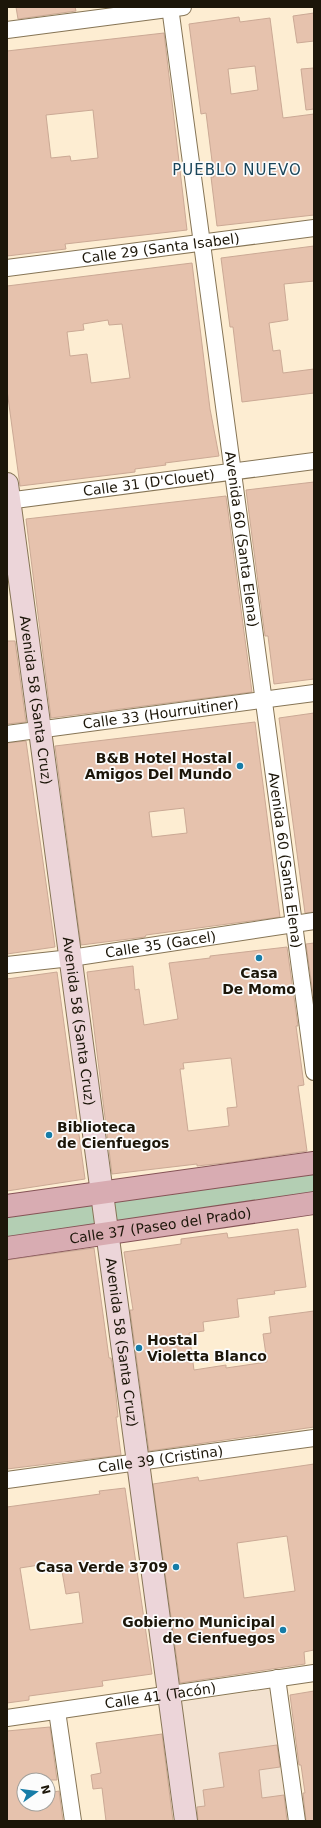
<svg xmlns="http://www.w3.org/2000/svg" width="321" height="1828" font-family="'DejaVu Sans',sans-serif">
	<rect width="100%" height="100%" fill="#fdedd2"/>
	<path fill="#f3e2d0" d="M269,1689l15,106 -89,13 -15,-106z"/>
	<path fill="#b3ceb3" d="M314,1171v25l-307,43v-26z"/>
	<path fill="#e6c2ad" stroke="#cba995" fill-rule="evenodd" d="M16,7h59l1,4 -58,8z
		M314,13v28l-17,2 -4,-27z
		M239,17l1,5 30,-4 13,100 31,-4v101l-97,11 -6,-49h3l-8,-64 -5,1 -12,-90zM255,66l3,24 -27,4 -3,-25z
		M164,33l23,197 -122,14 1,5 -59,7v-205zM93,110l5,48 -27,3 -1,-5 -19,2 -5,-43z
		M314,68v41l-8,1 -5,-41z
		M314,246v35l-30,3 4,36 -19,3 4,28 7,-1 3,23 31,-4v24l-72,9 -9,-75h-3l-9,-69z
		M192,263l18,146 9,47 -54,7 1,2 -31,4v3l-115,14 -13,-96v-104zM108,320l1,5 13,-1 8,54 -39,5 -4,-29 -17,2 -3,-24 17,-2 -1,-6z
		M314,482v197l-40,5 -6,-48h-3l-19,-146z
		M226,496l26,196 -201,26 -25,-199z
		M7,641h8l11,81 -19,2z
		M314,713v199l-9,1 -26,-195z
		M255,722l25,195 -134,18 -1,2 -64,8 -26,-199zM184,808l3,25 -35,4 -3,-25z
		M26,741l29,206 -48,7v-211z
		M314,943v58l-8,-57z
		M287,947l11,79h-2l8,59 -6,1 9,65 -74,11 -36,4v-2l-85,10 -25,-202 46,-6 2,24 4,-1 5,36 34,-6 -9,-56 41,-5v-2zM231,1058l6,49 -10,1 2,18 -41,5 -8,-62h4l-1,-6z
		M57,972l28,207 -78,12v-212z
		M298,1229l8,58 -32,4 1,3 -38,5 2,18 -36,5 1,9 -15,2 5,37 32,-5v3l41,-6 -4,-28 8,-1 -2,-16 45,-6v116l-165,24 -19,-141h3l-9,-58 57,-8v-5l46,-6 1,5z
		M94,1248l15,110h2l3,17 4,42h-2l5,38 -114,14v-209z
		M314,1464v186l-10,2 1,12 -125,19 -27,-199 45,-7 1,4zM287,1536l8,55 -51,7 -7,-55z
		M125,1488l27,186 -50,7 1,5 -74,10v4l-22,3v-196l93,-13 -1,-3zM46,1564l1,9 15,-2 4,23 13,-2 4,31 -53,7 -10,-62z
		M314,1691v130h-8l-3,-28h2l-4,-28h-2l-9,-70z
		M50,1727l7,53h-33v24h24v-11l11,-2 4,30h-56v-90z
		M162,1734l11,87h-67l-4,-33 -9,1 -2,-14 10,-2 -5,-30z
		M277,1745l3,22 -21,3 3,28 22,-3 3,26h-89l-1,-14 8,-1 -2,-16 21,-3 -5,-34z"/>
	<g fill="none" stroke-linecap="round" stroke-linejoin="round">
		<defs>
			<g id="street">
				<path id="s1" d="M170,7l144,1065"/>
				<path d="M7,30l176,-23"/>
				<path id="s2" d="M7,268l307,-40"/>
				<path id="s3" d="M7,501l307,-40"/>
				<path id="s4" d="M7,734l307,-41"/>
				<path id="s5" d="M7,965l64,-7 243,-37"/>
				<path id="s6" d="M7,1480l307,-42"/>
				<path d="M277,1678l20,143"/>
				<path d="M57,1711l16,110"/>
				<path id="s7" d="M7,1718l307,-45"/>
			</g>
			<g id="secondary">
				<path id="s8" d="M7,484l179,1337"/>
			</g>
			<g id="primary">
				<path d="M7,1206l307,-43"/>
				<path id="s9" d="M7,1248l307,-45"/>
			</g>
		</defs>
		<use href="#street" stroke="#867556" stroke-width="18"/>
		<use href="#secondary" stroke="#867556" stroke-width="24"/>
		<use href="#primary" stroke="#855356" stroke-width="24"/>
		<use href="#street" stroke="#fff" stroke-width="16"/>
		<use href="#secondary" stroke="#ecd5d9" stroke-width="22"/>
		<use href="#primary" stroke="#d8acb2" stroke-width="22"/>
	</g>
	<g fill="#167ca7" stroke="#fcfcfc" stroke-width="1.5">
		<circle cx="240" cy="766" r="4"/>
		<circle cx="259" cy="958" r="4"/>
		<circle cx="49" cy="1135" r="4"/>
		<circle cx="139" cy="1348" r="4"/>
		<circle cx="176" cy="1567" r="4"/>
		<circle cx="283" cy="1630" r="4"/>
	</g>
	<g text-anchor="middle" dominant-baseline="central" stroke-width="3.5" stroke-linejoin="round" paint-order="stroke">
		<g font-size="14" fill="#1c1609" stroke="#fcfcfc">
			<text stroke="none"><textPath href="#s2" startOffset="155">Calle 29 (Santa Isabel)</textPath></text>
			<text stroke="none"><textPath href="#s3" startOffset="143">Calle 31 (D'Clouet)</textPath></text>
			<text stroke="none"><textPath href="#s1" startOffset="537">Avenida 60 (Santa Elena)</textPath></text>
			<text stroke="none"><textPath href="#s8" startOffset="218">Avenida 58 (Santa Cruz)</textPath></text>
			<text stroke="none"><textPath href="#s4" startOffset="155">Calle 33 (Hourruitiner)</textPath></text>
			<text stroke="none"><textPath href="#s1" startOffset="861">Avenida 60 (Santa Elena)</textPath></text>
			<text stroke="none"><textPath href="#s5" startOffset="155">Calle 35 (Gacel)</textPath></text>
			<text stroke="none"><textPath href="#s8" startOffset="542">Avenida 58 (Santa Cruz)</textPath></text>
			<text stroke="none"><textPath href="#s9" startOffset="155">Calle 37 (Paseo del Prado)</textPath></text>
			<text stroke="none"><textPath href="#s8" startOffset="866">Avenida 58 (Santa Cruz)</textPath></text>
			<text stroke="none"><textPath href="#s6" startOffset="155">Calle 39 (Cristina)</textPath></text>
			<text stroke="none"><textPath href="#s7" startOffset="155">Calle 41 (Tacón)</textPath></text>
		</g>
		<g font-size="14" font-weight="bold" fill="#1c1609" stroke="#fcfcfc" text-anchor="end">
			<text x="232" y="758">B&amp;B Hotel Hostal<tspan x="232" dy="16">Amigos Del Mundo</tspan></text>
			<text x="259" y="973" text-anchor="middle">Casa<tspan x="259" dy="16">De Momo</tspan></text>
			<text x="57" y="1127" text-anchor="start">Biblioteca<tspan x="57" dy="16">de Cienfuegos</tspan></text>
			<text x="147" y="1340" text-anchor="start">Hostal<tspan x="147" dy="16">Violetta Blanco</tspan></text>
			<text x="168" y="1567">Casa Verde 3709</text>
			<text x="275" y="1622">Gobierno Municipal<tspan x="275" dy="16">de Cienfuegos</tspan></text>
		</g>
		<g font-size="15" letter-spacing="1" fill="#19455a" stroke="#fcfcfc">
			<text x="237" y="170">PUEBLO NUEVO</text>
		</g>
	</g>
	<rect width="321" height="1828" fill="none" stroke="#1c1609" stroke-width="16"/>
	<g transform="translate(36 1792) rotate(76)"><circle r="19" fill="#fcfcfc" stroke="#a2a09b"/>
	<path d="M0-3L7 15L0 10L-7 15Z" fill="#167ca7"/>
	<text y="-6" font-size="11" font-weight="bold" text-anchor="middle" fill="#1c1609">N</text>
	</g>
</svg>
